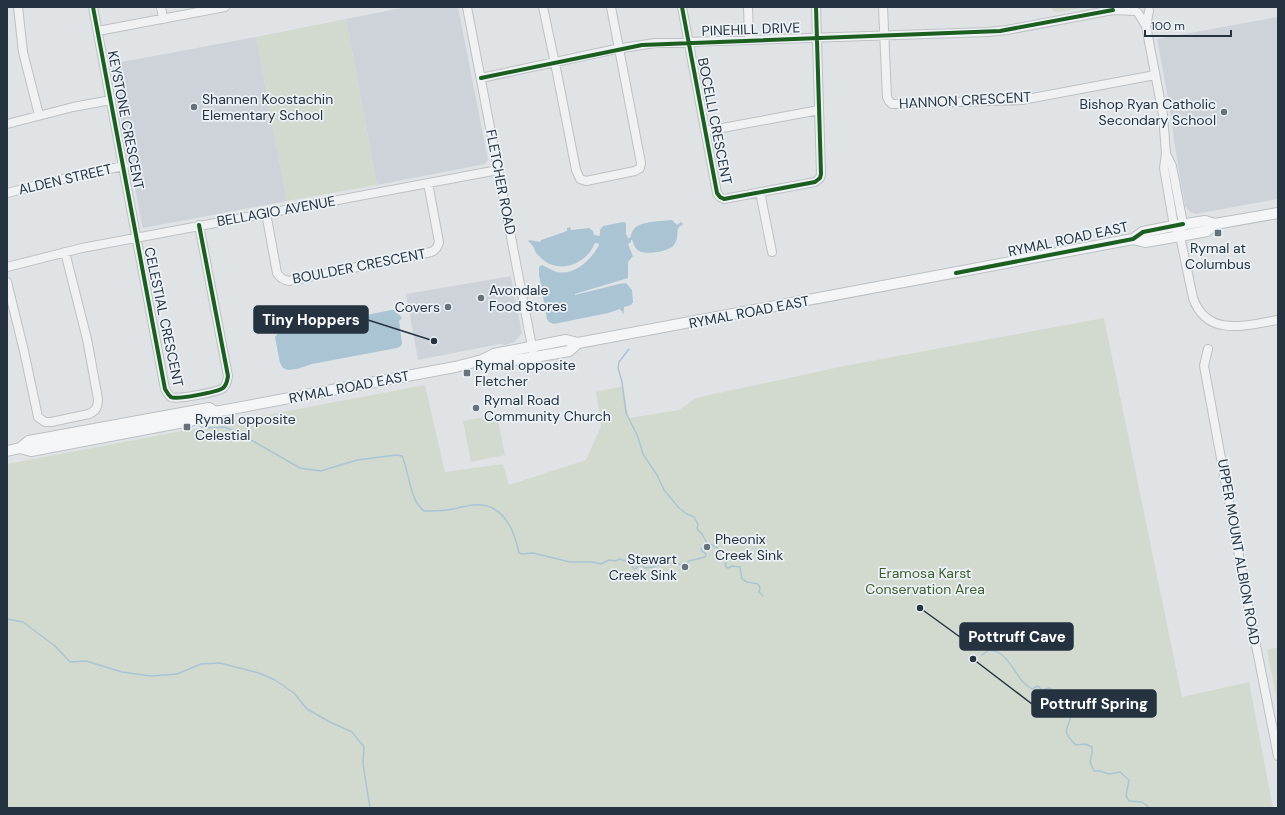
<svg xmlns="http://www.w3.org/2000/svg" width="1285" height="815" font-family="'DM Sans',sans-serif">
	<rect width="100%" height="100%" fill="#e0e3e5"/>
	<path fill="#cdd3d9" d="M407,7h51l30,153 -3,4 -108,21 -31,-166z
		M1278,17v182l-82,15 -6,-2 -5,-6 -10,-59 -6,-44 -12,-64z
		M256,37l31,164 -144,27 -1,-2 -10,-54 -3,-5 -3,-13 1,-5 -16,-85z
		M511,276l11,57 -8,9 -8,3 -7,-1 -81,16 -12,-66z"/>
	<path fill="#d2dacf" d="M1052,7h35l-28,5 -6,-1z
		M346,19l31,166 -90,16 -31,-164z
		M1104,318l78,379 67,-15 24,126h-1266v-344l418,-79 20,87 58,-8 6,21 77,-25 15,-34 -5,-34 27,-6 6,32 50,-8 17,-12 153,-33z
		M497,415l8,40 -34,7 -8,-41z
		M1278,647v59l-11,-56z"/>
	<path fill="#abc4d4" d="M672,220l5,5 4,-3 2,2 -5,4c-1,6 0,13 -5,18 -7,6 -26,9 -34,5 -4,-2 -5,-7 -7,-11h-1v2l-3,2 5,12 -5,6v16l-53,16v1l44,-11 7,-1 6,7 1,12 -2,3 -7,2v3l-3,1 -1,-2 -12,4 -54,11 -5,-2 -2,-3 -8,-44v-8l3,-2c4,2 8,4 12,6 19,7 37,-11 45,-26l-1,-2h-3c-9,22 -38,33 -56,13 -6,-5 -3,-9 -11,-15l1,-1 11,2 1,-2 26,-9v-3l3,-1 1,3 18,-2 4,3 1,4 5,1 1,-2v-4l3,-4 20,-4 3,1v11l2,4h2c1,-3 2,-7 4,-9 6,-8 29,-8 38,-9z
		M392,310h3l7,8 -3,3 3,22 -1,3 -4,2 -85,16 -15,5 -9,1 -5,-2 -3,-5 -5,-26 3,-4 18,-4 1,-3 8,3 9,-4z"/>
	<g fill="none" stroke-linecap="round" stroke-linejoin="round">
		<path stroke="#abc4d4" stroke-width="1.5" d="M623,310v3
			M629,349l-10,13 -1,6 4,14 4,31 12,24 5,17 14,21 7,15 15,18 8,6 7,3 4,7 -1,5 5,5 5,9c7,3 19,8 22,16l-4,5 1,3 2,1 4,-2 8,1 2,12 5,3 11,2 2,4 -1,4 4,4
			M201,427l11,1 12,-1 13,5 63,36 21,3 36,-11 39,-5 6,1c8,18 7,43 22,55 7,0 15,0 22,-1 9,-1 18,-4 27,-5 30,-3 41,24 46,48l3,1 11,-1 37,9h23l8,2 8,-4 7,1 3,-2 13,4v4l3,2 6,-5 4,4 8,-1 14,-5 16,3 6,-4 16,-4 1,-3 -4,-3 -1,-2 6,-6
			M7,619l16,3 32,24 15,16 16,-1 36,11 29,4 26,-2 24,-10 19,-1 39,10 16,7 19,13 13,16 23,13 22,10 12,15 -1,17 7,44
			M982,655l7,-5c4,1 8,1 12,4 13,10 17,28 31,35l6,-3 4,4 8,-2 3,3 2,6 6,2 5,-2c2,6 7,13 5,19 -4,16 -10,14 5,29l9,-1 7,3v6l-2,9 4,9h6l9,3 11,-2 9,8 -3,16 3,5 13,1 8,6"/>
		<defs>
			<path id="minor" d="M18,7l5,45 16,63
				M93,7l72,382c2,3 3,6 6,8 5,3 47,-5 52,-9 4,-3 4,-7 5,-12l-29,-151
				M161,7l2,12
				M467,7l66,345
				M543,7l14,66 19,97 4,9 6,2 49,-10 5,-3 1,-5 -30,-156
				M682,7l35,186 3,4 4,2 91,-17 5,-4 1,-4 -5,-167
				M748,7l1,33
				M883,7l4,90 2,4 3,3 130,-4 133,-25
				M1149,11l-3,15 17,89 3,39 -2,14 10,58 6,10 13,62c14,40 53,27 85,22
				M1138,13l8,13
				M98,31l127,-24
				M481,78l135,-29 39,-6 333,-11 19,-2 106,-20 22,1
				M7,124l66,-17 38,-7
				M706,131l113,-21
				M1166,154l6,12 11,58 -2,6
				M760,192l12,60
				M7,193l76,-19 41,-8
				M266,213l11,60c3,5 6,7 12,8l142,-29c5,-2 7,-5 8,-10l-11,-59
				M7,267l75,-19 416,-78
				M7,282l17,69 14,66 7,5h6l38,-8c7,-3 9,-7 9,-15l-11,-60 -22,-87
				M1208,349l-4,17 45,244 29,146"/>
			<path id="major" d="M1133,239l12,3 35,-6 27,-5 8,-7 63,-11
				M482,360l13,3 40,-6 34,-6 9,-8
				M20,448l11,3 179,-34 5,-5 240,-45 27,-7 12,-6 72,-14 12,3 555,-104 10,-7 25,-5 37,-6 10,3
				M7,451l13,-3 9,-7 180,-33 6,4"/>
		</defs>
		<use href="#minor" stroke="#bec1c3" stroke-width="10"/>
		<use href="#major" stroke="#bbc0c3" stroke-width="12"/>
		<use href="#minor" stroke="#eff1f2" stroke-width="8"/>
		<use href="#major" stroke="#f4f5f6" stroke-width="10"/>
		<defs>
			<path id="cycleway" d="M93,7l72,382c2,3 3,6 6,8 5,3 47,-5 52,-9 4,-3 4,-7 5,-12l-29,-151
				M682,7l35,186 3,4 4,2 91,-17 5,-4 1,-4 -5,-167
				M481,78l161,-33 358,-14 113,-21
				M956,273l177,-34 10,-7 40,-8"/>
		</defs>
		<use href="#cycleway" stroke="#ecf2f6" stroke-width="6"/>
		<use href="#cycleway" stroke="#1b5e20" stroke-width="4"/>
	</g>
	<g fill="#66717a" stroke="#ecf2f6" stroke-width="1.5">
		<circle cx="194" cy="107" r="4"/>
		<circle cx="1224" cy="112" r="4"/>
		<rect x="1214" y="229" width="8" height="8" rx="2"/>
		<circle cx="481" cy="298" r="4"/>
		<circle cx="448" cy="307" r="4"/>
		<rect x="463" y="369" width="8" height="8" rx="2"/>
		<circle cx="476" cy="408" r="4"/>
		<rect x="183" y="423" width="8" height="8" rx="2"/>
		<circle cx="707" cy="547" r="4"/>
		<circle cx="685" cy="567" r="4"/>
	</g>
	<g text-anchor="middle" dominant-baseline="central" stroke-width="3.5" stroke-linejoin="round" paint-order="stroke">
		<g font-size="14" fill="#253340" stroke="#ecf2f6">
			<text transform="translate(751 29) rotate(-2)">PINEHILL DRIVE</text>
			<text transform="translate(965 100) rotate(-3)">HANNON CRESCENT</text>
			<text transform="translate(126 120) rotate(79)">KEYSTONE CRESCENT</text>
			<text transform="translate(715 121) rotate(79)">BOCELLI CRESCENT</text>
			<text transform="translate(65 179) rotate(-13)">ALDEN STREET</text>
			<text transform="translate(501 182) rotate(79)">FLETCHER ROAD</text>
			<text transform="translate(276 211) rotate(-10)">BELLAGIO AVENUE</text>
			<text transform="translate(1068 239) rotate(-12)">RYMAL ROAD EAST</text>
			<text transform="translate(359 266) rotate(-11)">BOULDER CRESCENT</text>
			<text transform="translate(749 312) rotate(-11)">RYMAL ROAD EAST</text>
			<text transform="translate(164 317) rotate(78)">CELESTIAL CRESCENT</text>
			<text transform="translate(349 387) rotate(-11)">RYMAL ROAD EAST</text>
			<text transform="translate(1239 552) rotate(80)">UPPER MOUNT ALBION ROAD</text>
		</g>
		<g font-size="14" fill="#253340" stroke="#ecf2f6" text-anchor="start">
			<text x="202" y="99">Shannen Koostachin<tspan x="202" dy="16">Elementary School</tspan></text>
			<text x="1216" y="104" text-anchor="end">Bishop Ryan Catholic<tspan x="1216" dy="16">Secondary School</tspan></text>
			<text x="1218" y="248" text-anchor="middle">Rymal at<tspan x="1218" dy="16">Columbus</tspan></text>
			<text x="489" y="290">Avondale<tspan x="489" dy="16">Food Stores</tspan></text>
			<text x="440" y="307" text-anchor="end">Covers</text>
			<text x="475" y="365">Rymal opposite<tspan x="475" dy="16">Fletcher</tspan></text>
			<text x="484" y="400">Rymal Road<tspan x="484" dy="16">Community Church</tspan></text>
			<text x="195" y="419">Rymal opposite<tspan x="195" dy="16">Celestial</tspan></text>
			<text x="715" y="539">Pheonix<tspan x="715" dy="16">Creek Sink</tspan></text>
			<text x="677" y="559" text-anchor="end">Stewart<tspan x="677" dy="16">Creek Sink</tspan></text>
		</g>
		<g font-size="14" fill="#405d31" stroke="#ecf2f6">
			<text x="925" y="573">Eramosa Karst<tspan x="925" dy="16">Conservation Area</tspan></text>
		</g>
	</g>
	<path fill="none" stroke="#253340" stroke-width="1.5" d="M434 341L368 320M920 608L960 637M973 659L1032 704"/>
	<g fill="#253340" stroke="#ecf2f6" stroke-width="1.5">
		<circle cx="434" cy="341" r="4"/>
		<circle cx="920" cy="608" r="4"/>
		<circle cx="973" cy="659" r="4"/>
	</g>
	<g fill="#253340" stroke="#253340" stroke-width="1.5">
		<rect x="254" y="306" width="114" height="27" rx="4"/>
		<rect x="960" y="623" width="113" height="27" rx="4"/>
		<rect x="1032" y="690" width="124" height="27" rx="4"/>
	</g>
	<g font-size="15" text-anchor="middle" font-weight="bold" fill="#fff">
		<text x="311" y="325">Tiny Hoppers</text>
		<text x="1017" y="642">Pottruff Cave</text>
		<text x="1094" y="709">Pottruff Spring</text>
	</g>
	<rect width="1285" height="815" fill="none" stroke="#253340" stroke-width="16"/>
	<path d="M1145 30v6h86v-6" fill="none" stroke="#253340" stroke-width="2"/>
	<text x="1151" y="30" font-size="12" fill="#253340" stroke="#ecf2f6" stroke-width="3" paint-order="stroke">100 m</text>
</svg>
